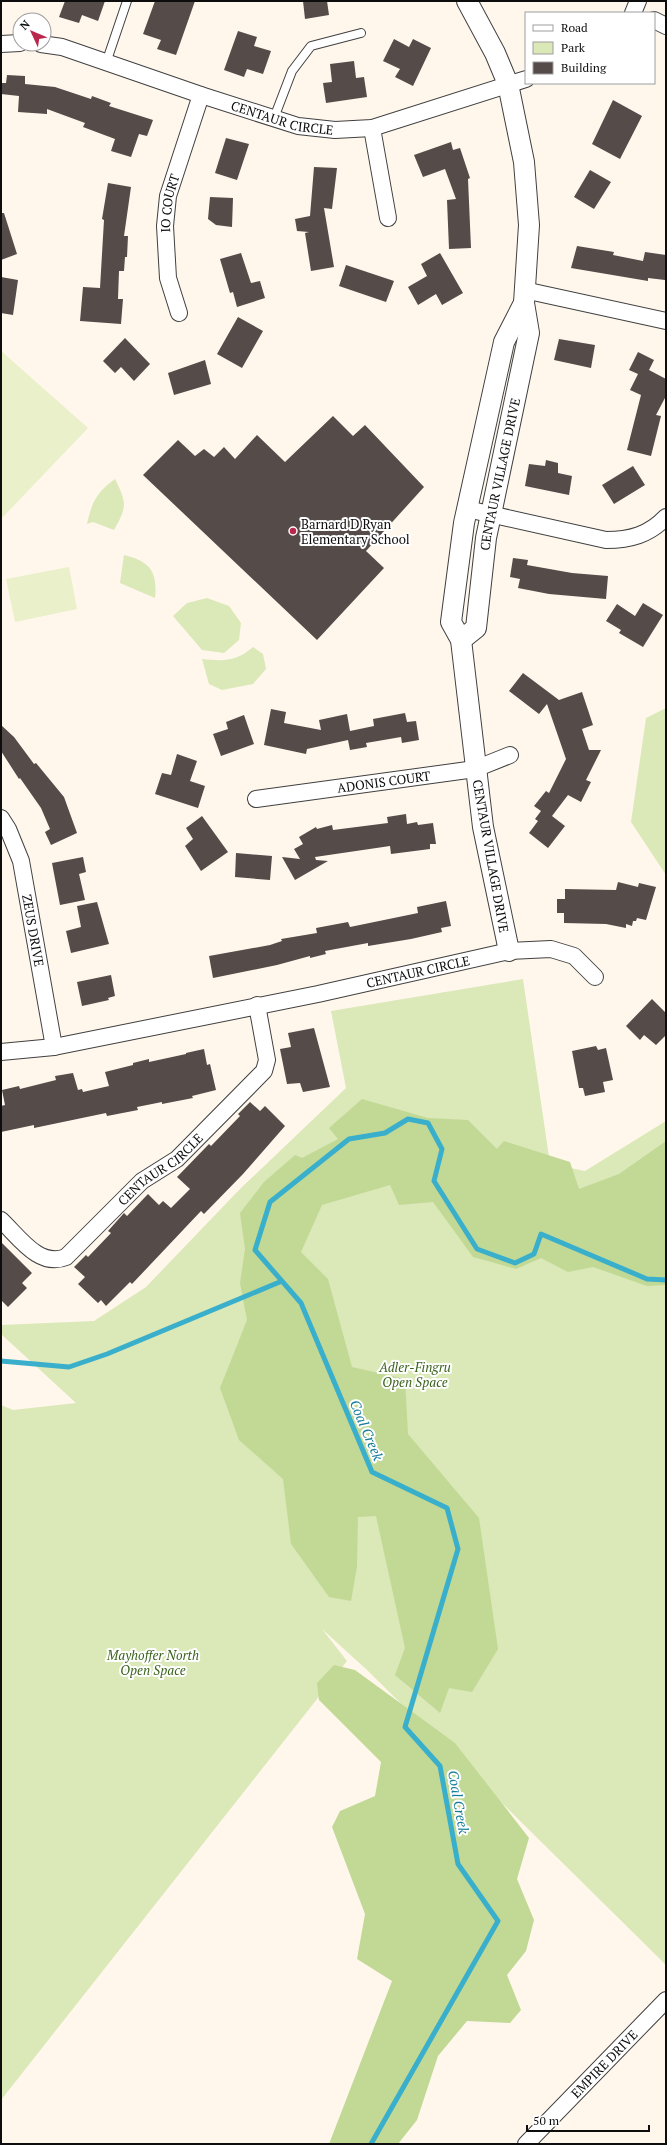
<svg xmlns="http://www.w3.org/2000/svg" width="667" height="2145" font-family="'PT Serif',serif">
	<rect width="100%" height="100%" fill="#fff7ec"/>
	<path fill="#dbe8b7" d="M115,479c12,24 12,28 -1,51l-21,-8 -6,2c5,-22 9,-31 28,-45z
		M124,555c25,6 34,16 31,43l-35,-15z
		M207,598l22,8 12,17 -2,17 -15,13 -22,-3 -29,-34 14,-13z
		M253,647l10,7 3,15 -13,15 -31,6 -13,-6 -7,-25c21,2 34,3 51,-12z
		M666,708v167l-35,-53 15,-104z
		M523,979l27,185 35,7 81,-50v844l-299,-295 -45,-41 25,32 -346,439v-695l12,5 63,-7 -75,-69v-9l93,-4 52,-34 94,-98 106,-101 -15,-77z"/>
	<path fill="#c2d996" d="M362,1099l66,19 40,2 29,29 7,-8 66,21 9,27 40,-15 47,-33v144l-19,1 -54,-19 -25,5 -27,-14 -25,11 -43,-12 -40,-55 -34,3 -9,-20 -68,20 -21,47 27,27 24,88 53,12 3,55 71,84 19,131 -26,43 -23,-4 -9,25 -45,-38 10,-27 -29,-132 -18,1 -1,50 -6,34 -22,-4 -38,-53 -8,-65 -44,-39 -19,-52 27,-68 -7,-37 5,-34 -5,-36 24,-31 31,-27 7,3 36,-19 -9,-11z
		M334,1665l21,5 100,73 74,95 -12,41 17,41 -8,31 -19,24 14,35 -11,13 -43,-2 -29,35 -21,64 -19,24h-69l63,-163 -35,-22 8,-45 -33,-87 8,-16 35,-15 6,-34 -62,-62 -2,-17z"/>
	<path fill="#eaf0c9" d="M1,351l87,77 -87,91z
		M69,567l8,42 -62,13 -9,-43z"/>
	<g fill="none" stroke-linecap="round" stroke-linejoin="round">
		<path stroke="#3aafcb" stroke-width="5" d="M1,1361l68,6 38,-13 175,-73
			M371,2144l127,-223 -40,-57 -18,-98 -35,-39 53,-178 -11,-41 -75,-36 -71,-169 -46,-53 15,-48 79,-63 36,-6 23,-14 20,4 14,26 -8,32 43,68 38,14 19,-9 7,-20 106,45 19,1"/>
	</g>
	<path fill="#554b49" d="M65,1h40l-7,20 -16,-6 -3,8 -20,-6z
		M155,1h40l-19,54 -19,-6 4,-9 -18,-6z
		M303,1h24l2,14 -24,4z
		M238,31l19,6 -3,9 17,5 -8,23 -16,-5 -3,8 -20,-7z
		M394,39l15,8 4,-8 18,9 -18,38 -18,-9 5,-8 -17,-8z
		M354,61l2,17 8,-1 3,20 -41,6 -3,-20 9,-1 -2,-18z
		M7,75l18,1v8l30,3 36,12 1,-3 19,7 -2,3 44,14 -6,16 -8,-2 -8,23 -20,-6 4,-12 -32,-12 2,-4 -38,-14v5l-29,-2 1,-16 -18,-2v-11h5z
		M613,100l29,16 -22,43 -28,-15z
		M226,138l23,6 -12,36 -22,-7z
		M451,142l2,8 7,-2 10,30 -2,1 3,69 -22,1 -2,-49 9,-1 -11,-30 -22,8 -9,-22z
		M314,167l23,1 -5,41 -8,-1 10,59 -23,4 -6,-38 4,-1 -12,-1 -2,-12 15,-3z
		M590,170l21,12 -17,27 -20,-12z
		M108,183l23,4 -7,49h4l-1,21h-2l-1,14h-5l-1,28h5l-2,25 -41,-3 3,-34 17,1 4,-68 -2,-1z
		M210,197l23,1 -1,29 -16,-2 -8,-6z
		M1,213h3l13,41 -16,6z
		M577,246l37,6 -1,3 30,6 2,-9 21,3 -1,25 -17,-2v3l-77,-13z
		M241,253l10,30 9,-2 5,17 -28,9 -4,-15 -3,1 -10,-34z
		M440,253l23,40 -21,12 -6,-11 -18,11 -10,-18 19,-11 -6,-12z
		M346,265l48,16 -8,21 -47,-16z
		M1,277l17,3 -5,35 -12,-2z
		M238,317l25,14 -21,37 -25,-14z
		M125,338l25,26 -16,17 -13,-14 -6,6 -12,-12z
		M559,339l36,6 -4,23 -37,-8z
		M638,352l16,8 -5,10 17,9v17l-10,19 5,1 -10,40 -24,-6 14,-55 -11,-5 8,-16 -9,-4z
		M205,360l6,24 -37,11 -6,-22z
		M333,416l20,20 12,-11 59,62 -58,64 18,17 -67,72 -174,-165 35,-35 17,16 9,-7 10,8 10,-10 11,12 22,-24 28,27z
		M546,460l12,3v10l14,3 -3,19 -44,-9 4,-22 16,2z
		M633,466l12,19 -31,19 -12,-19z
		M513,558l15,2 -1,5 45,8 36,3 -2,23 -57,-5 -31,-6 2,-9 -10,-2z
		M643,603l20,12 -20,32 -24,-14 2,-3 -15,-9 11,-17 18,12z
		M523,673l36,27 23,-8 11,33 -11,4 7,21h12l-15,30 5,2 -10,20 -13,-7 -16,21 13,10 -17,22 -19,-15 9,-12 -3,-2 6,-8 -7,-5 12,-15 3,2 17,-34 -19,-55 -8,10 -30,-23z
		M271,709l15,3 -2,11 37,7 -2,-10 28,-6 3,17 24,-5 -1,-7 32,-6 2,9 9,-1 3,19 -17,3 -1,-6 -35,6 1,4 -17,3 -2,-10 -41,9 -1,5 -42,-9z
		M244,715l10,29 -33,12 -8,-22 15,-5 -2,-7z
		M1,725l13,12 20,27 2,-1 28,34 13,36 -26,12 -6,-13 5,-3 -9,-21 -21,-30 -1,1 -18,-28z
		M177,754l20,7 -7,20 15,5 -7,22 -43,-14 7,-21 9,2z
		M406,814l1,10 10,-2 1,3 15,-2 3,21h-6v5l-39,5 -1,-8 -75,11 1,3 12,1 -33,19 -13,-23 18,2 -6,-10 9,-5 -4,-7 17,-10 1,2 15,-4 1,5 55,-7 -1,-6z
		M202,816l26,36 -27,19 -16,-25 8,-7 -7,-11z
		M236,853l36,3 -2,24 -35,-3z
		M83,857l3,15 -7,2 6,26 -25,5 -8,-42z
		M618,882l20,5 1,-4 17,4 -10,33 -9,-2 -1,3h-3l-1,5 -6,-2v4l-20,-4 -42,-1v-10h-7v-14h8v-10l51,1z
		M446,901l5,25 -10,2 1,4 -31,7 -43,7v-3l-43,8 1,3 -16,4v-2l-33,9 -64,13 -4,-22 61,-11 12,-4 -1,-2 36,-6 -1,-5 32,-6 2,5 68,-14 -1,-6z
		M97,902l12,42 -38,9 -5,-22 15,-4 -4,-21z
		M111,975l4,21 -7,2 1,2 -27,6 -5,-24z
		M652,999l14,14v22l-10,10 -12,-10 -4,5 -14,-14z
		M314,1028l16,59 -27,5 -3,-9 -13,1 -7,-35 11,-2 -3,-14z
		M596,1046l2,4 8,-2 7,32 -10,2 2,10 -20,4 -2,-8h-4l-7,-37z
		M204,1049l3,16 3,-1 6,26 -24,6 1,2 -31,6v-2l-25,5 1,3 -31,6 -1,-3 -72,15v-3l-33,7v-26l4,-1 -3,-15 17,-4 1,3 36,-9 -1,-4 18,-3 5,17 4,-1 1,3 26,-6 -4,-14 28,-7v-2l16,-4v3l37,-8v-1z
		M250,1102l10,9 5,-5 20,20 -42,48 -39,40 -3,-3 -69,73 -2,-2 -24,24 -5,-6 -3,3 -20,-19 7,-7 -11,-10 12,-12 2,2 23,-24 -3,-2 16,-18 3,3 21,-22 11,11 4,-4 8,7 19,-19 -13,-12 32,-33 2,2 29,-30 -2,-2z
		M1,1242l31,31 -10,10 5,5 -19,19 -7,-7z"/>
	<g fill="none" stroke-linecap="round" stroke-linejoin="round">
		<defs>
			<path id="service" d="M106,63l21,-62
				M274,118l18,-47 19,-25 50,-13"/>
			<g id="minor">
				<path d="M633,13l5,-12"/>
				<path d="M654,20l12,6"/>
				<path d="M1,44l19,-1"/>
				<path id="s1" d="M41,44l21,3 139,48 97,31 37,4 37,-2 154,-49"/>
				<path d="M372,128l16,90"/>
				<path d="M524,290l142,31"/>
				<path id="s2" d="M179,313l-11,-35 -3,-52 3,-30 33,-101"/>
				<path d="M467,509l139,31c24,0 43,-5 60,-23"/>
				<path id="s3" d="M256,799l219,-30 35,-14"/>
				<path id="s4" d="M1,818l7,11 13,32 33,186"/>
				<path id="s5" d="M1,1052l53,-5 264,-53 191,-43 42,-2 23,7 21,21"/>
				<path id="s6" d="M1,1220c18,17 38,48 65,37l76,-76 35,-22 87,-88 3,-11 -10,-55"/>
				<path id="s7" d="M526,2144l140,-144"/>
			</g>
			<g id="tertiary">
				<path id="s8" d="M461,640l15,-12 10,-90 43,-205 -5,-30 5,-78 -5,-63 -16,-78 -13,-31 -28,-52"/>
				<path d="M509,951l-26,-124 -22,-187 -10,-18 13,-99 40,-181 20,-39"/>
			</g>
		</defs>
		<use href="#service" stroke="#404040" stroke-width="10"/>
		<use href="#minor" stroke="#404040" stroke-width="18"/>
		<use href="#tertiary" stroke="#404040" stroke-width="22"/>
		<use href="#service" stroke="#fff" stroke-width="8"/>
		<use href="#minor" stroke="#fff" stroke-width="16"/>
		<use href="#tertiary" stroke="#fff" stroke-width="20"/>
	</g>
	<circle fill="#ba274c" stroke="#fff" stroke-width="1.5" cx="293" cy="531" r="4"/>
	<g text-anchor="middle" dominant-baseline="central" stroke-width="4" stroke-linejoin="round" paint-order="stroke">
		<g font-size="13" fill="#0d0d0d" stroke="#fff">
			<text stroke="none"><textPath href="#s1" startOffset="253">CENTAUR CIRCLE</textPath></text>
			<text stroke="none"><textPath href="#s2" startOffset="112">IO COURT</textPath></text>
			<text stroke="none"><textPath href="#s8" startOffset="175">CENTAUR VILLAGE DRIVE</textPath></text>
			<text stroke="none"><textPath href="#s3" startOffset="129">ADONIS COURT</textPath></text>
			<text transform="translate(491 856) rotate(80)">CENTAUR VILLAGE DRIVE</text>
			<text stroke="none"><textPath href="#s4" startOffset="118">ZEUS DRIVE</textPath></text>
			<text stroke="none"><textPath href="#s5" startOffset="425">CENTAUR CIRCLE</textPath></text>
			<text stroke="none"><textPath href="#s6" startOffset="209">CENTAUR CIRCLE</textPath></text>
			<text stroke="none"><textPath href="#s7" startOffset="112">EMPIRE DRIVE</textPath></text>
		</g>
		<g font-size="13" fill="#0d0d0d" stroke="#fff" text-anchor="start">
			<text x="301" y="524">Barnard D Ryan<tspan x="301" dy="15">Elementary School</tspan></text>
		</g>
		<g font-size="13" font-style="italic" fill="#3b631e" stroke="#fff">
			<text x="415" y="1367">Adler-Fingru<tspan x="415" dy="15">Open Space</tspan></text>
			<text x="153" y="1655">Mayhoffer North<tspan x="153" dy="15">Open Space</tspan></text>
		</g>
		<g font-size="14" font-style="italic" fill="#187e9c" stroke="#fff">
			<text transform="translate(367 1430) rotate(67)">Coal Creek</text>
			<text transform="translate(459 1802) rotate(80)">Coal Creek</text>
		</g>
	</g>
	<rect width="667" height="2145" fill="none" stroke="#0d0d0d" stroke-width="4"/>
	<rect x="525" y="12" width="130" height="72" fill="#ffffff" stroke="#9e9e9e"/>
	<rect x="533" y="25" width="20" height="6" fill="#ffffff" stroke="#9e9e9e"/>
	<text x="561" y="32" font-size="12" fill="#0d0d0d">Road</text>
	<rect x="533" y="42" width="20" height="12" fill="#dbe8b7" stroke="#9e9e9e"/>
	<text x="561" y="52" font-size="12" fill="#0d0d0d">Park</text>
	<rect x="533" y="62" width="20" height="12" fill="#554b49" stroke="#9e9e9e"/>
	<text x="561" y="72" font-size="12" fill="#0d0d0d">Building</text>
	<g transform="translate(32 32) rotate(314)"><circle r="19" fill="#ffffff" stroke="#9e9e9e"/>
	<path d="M0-3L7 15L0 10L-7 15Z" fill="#ba274c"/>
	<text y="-6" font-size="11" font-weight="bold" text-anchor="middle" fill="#0d0d0d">N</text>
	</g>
	<path d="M527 2125v6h122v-6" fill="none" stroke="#0d0d0d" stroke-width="2"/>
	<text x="533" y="2125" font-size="12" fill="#0d0d0d" stroke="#ffffff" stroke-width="3" paint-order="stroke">50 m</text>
</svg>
